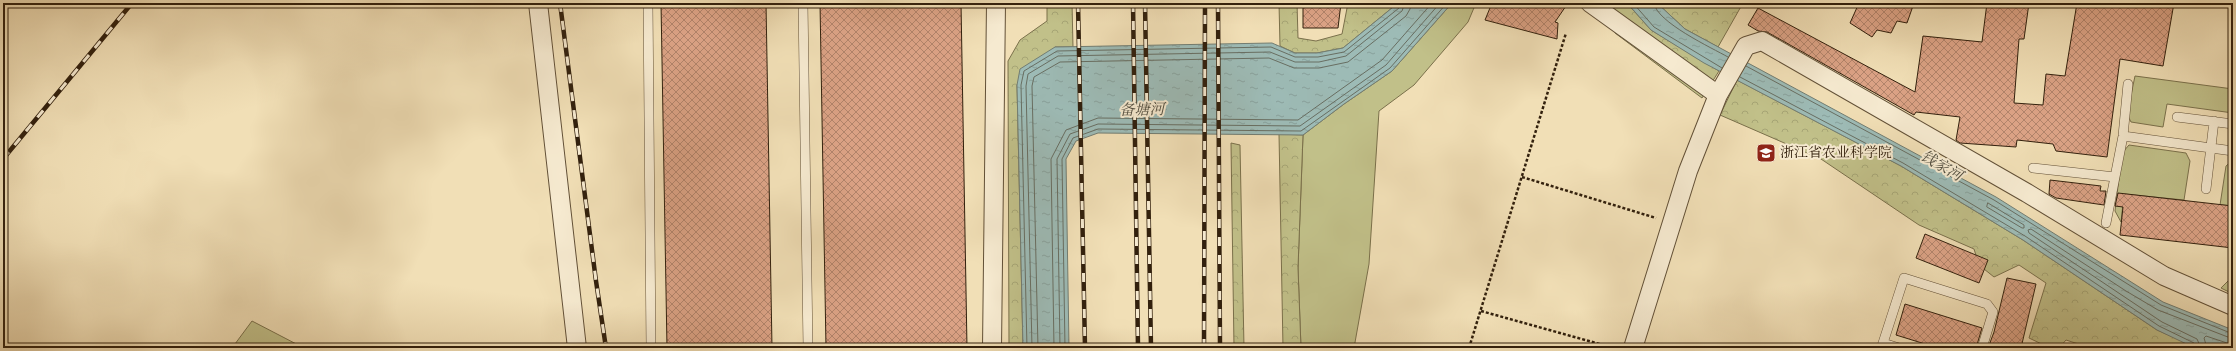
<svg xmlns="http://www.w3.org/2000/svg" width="2236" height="351" font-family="'Old Standard TT','Noto Serif SC',serif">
	<defs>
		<pattern id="forest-crowns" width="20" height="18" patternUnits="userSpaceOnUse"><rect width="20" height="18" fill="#c1c089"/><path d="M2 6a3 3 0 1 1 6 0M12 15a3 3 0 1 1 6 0" fill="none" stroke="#a6a575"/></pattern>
		<pattern id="water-ripples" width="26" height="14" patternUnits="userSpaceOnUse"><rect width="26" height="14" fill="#9dbbb6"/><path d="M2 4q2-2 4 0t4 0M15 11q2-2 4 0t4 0" fill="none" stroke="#88a09b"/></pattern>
		<pattern id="building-cross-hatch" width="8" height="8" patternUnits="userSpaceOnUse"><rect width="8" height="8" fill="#dba285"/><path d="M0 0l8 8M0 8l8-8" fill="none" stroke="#b2846b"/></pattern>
	</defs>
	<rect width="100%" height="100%" fill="#f1dfb6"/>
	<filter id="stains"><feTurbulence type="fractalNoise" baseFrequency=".005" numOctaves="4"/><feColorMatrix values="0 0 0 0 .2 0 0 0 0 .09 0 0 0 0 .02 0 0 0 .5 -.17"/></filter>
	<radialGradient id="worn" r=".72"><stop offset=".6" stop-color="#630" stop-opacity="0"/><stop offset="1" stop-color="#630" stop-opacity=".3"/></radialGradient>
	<path fill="#c1c089" stroke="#7a704b" d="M1452,3h24l-8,19 -54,63 -35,26 -10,153 -15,84h-53l-3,-80 5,-133 41,-31 48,-33z
		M2135,76l98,13v24l-66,-9 -4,23 -32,-5 -4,-8z
		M2129,145l57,8 4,8 -6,39 -60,-6 -3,28 -6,-11 7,-58z
		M2233,160v46l-13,-1 6,-39z
		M252,321l52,27h-72z"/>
	<path fill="url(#forest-crowns)" stroke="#7a704b" d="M1047,3h25l1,44h-18l-38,38 6,263h-14l-1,-287 12,-21 27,-19z
		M1279,3h18l1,35 18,3 26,-7 6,-31h50l-55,45 -26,5h-22l-15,-7z
		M1601,3h26l24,27 68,41 -17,27 -87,-65v-19z
		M1657,3h86l-25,44 -33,-18z
		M1737,80l164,86 122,74 134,90 42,18h-108l-25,-8 -7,8h-9l-21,-10 17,-55 -27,-18 -25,12 -15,-12 -5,-16 -55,-24 -98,-66 -101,-44z
		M1279,134l24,1 -5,133 3,80h-18z
		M1231,143l9,2 4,203h-10z
		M2233,279v15l-12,-6 7,-7z"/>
	<path fill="url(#water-ripples)" stroke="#727d72" d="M1398,3h54l-60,68 -48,33 -41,31 -205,-2 -22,8 -10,18 3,189h-46l-6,-263 3,-16 35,-22 217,-4 23,10h22l26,-5z
		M1627,3h30l28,26 311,168 167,105 70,28v18h-38l-38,-18 -134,-90 -122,-74 -197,-103 -53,-33z"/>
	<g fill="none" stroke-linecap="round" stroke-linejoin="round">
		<path stroke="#686e62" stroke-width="1" d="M1633,3l21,24 68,41
			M1654,3c2,19 58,45 74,54
			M1746,66l248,134 167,105 72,29
			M1740,77l163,86 122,73 134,90 35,17 2,5
			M1988,203l36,22v3h-2l-35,-21z
			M1027,348l-6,-263 3,-14 33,-20 214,-4 24,10h23l26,-5 55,-44 1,-5
			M1032,348l-6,-262 2,-12 30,-18 212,-4 25,10h24l27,-6 56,-45 3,-8
			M1038,348l-6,-262 2,-9 26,-15 209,-4 25,10h25l29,-6 58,-46 4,-7 1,-6
			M1054,348l-3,-189 15,-29 32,-12 200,2 84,-60 50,-57
			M1060,348l-3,-189 13,-25 28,-10 202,2 86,-61 54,-62
			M1065,348l-3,-189 11,-21 25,-9 203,2 89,-63 57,-65
			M2201,348l-4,-9 -35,-17 -133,-89 -1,-3 3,-1 95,62 32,19 75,29
			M2207,348l-3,-10 2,-2 27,9"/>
	</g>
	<path fill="url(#building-cross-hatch)" stroke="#32200d" d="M661,3h105l6,345h-105z
		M820,3h141l6,345h-141z
		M1303,3h38l-3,25h-35z
		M1492,3h76l-13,19 3,1 -1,16 -72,-19z
		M1859,3h55l-7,20 -10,-2 -6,12 -14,-3 -5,7 -22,-14z
		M1987,3h42l-5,36h-5l-5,64 29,2 3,-31 19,2 12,-73h97l-11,63 -43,-7 -13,98 -51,-6 -3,-7 -36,-4 -1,7 -56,-4 -4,-3 4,-23 -44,-5 -2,3 -147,-83 -9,-1 -10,-6 10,-17 157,84 8,-56 59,6z
		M2050,180l51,6 -1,5h6l-2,14 -48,-7 -7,-4z
		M2118,193l115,13v42l-113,-13 3,-28 -8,-1z
		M1925,234l63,26 -9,23 -63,-25z
		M2007,278l29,6 -15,64h-33l6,-16z
		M1905,304l77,24 -6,20h-38l-42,-13z"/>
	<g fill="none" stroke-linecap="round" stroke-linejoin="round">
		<defs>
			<path id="service" d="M648,3l3,345
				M803,3l5,345
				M2177,117l56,7
				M2123,136l110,15
				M2033,168l82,9
				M2206,189l8,-68
				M2106,223l17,-87 5,-52
				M1883,343l21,-65 83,26 6,8 -11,36
				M1881,348l2,-5 16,5"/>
			<path id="minor" d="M538,3l39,345
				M1590,3l128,92
				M992,348l4,-345
				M1633,348l55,-177 30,-76 28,-49 16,-5 265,152 137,83 69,30"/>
		</defs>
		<use href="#service" stroke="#625037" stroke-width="10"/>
		<use href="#minor" stroke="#625037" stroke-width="20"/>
		<path stroke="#32200d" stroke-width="2.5" stroke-dasharray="3 2" stroke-linecap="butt" d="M1522,177l134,41
			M1481,311l133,37
			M1469,348l97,-315"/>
		<use href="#service" stroke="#f6ead0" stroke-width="9"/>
		<use href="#minor" stroke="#f6ead0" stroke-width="18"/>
		<defs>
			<path id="rail" d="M560,3l36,278 10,67
				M1078,3l7,345
				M1133,3l5,345
				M1145,3l6,345
				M1218,3l2,345
				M3,159l129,-156
				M1204,348l1,-345"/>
		</defs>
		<use href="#rail" stroke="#32200d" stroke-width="4.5"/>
		<use href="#rail" stroke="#f6ead0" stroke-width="3" stroke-dasharray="9" stroke-linecap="butt"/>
	</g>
	<defs>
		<symbol id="university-square" viewBox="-11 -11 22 22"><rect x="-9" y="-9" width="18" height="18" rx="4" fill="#8f2418" stroke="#f6ead0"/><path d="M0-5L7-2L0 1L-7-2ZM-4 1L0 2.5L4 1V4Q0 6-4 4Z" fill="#fff"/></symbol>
	</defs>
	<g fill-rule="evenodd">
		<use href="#university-square" x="1755" y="142" width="22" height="22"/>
	</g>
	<g text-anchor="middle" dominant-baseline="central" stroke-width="4" stroke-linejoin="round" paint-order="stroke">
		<g font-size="14" fill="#32200d" stroke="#f6ead0" text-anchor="start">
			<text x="1780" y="153">浙江省农业科学院</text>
		</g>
		<g font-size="15" font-style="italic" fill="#524e40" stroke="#f6ead0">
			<text transform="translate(1142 111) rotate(-1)">备塘河</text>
			<text transform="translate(1941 167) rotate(30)">钱家河</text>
		</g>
	</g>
	<rect width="2236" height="351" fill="none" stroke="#f1dfb6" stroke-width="16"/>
	<rect x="4" y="4" width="2228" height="343" fill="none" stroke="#32200d" stroke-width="2"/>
	<rect x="8" y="8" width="2220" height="335" fill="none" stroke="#32200d"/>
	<rect width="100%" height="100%" filter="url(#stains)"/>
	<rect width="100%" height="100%" fill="url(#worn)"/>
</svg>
